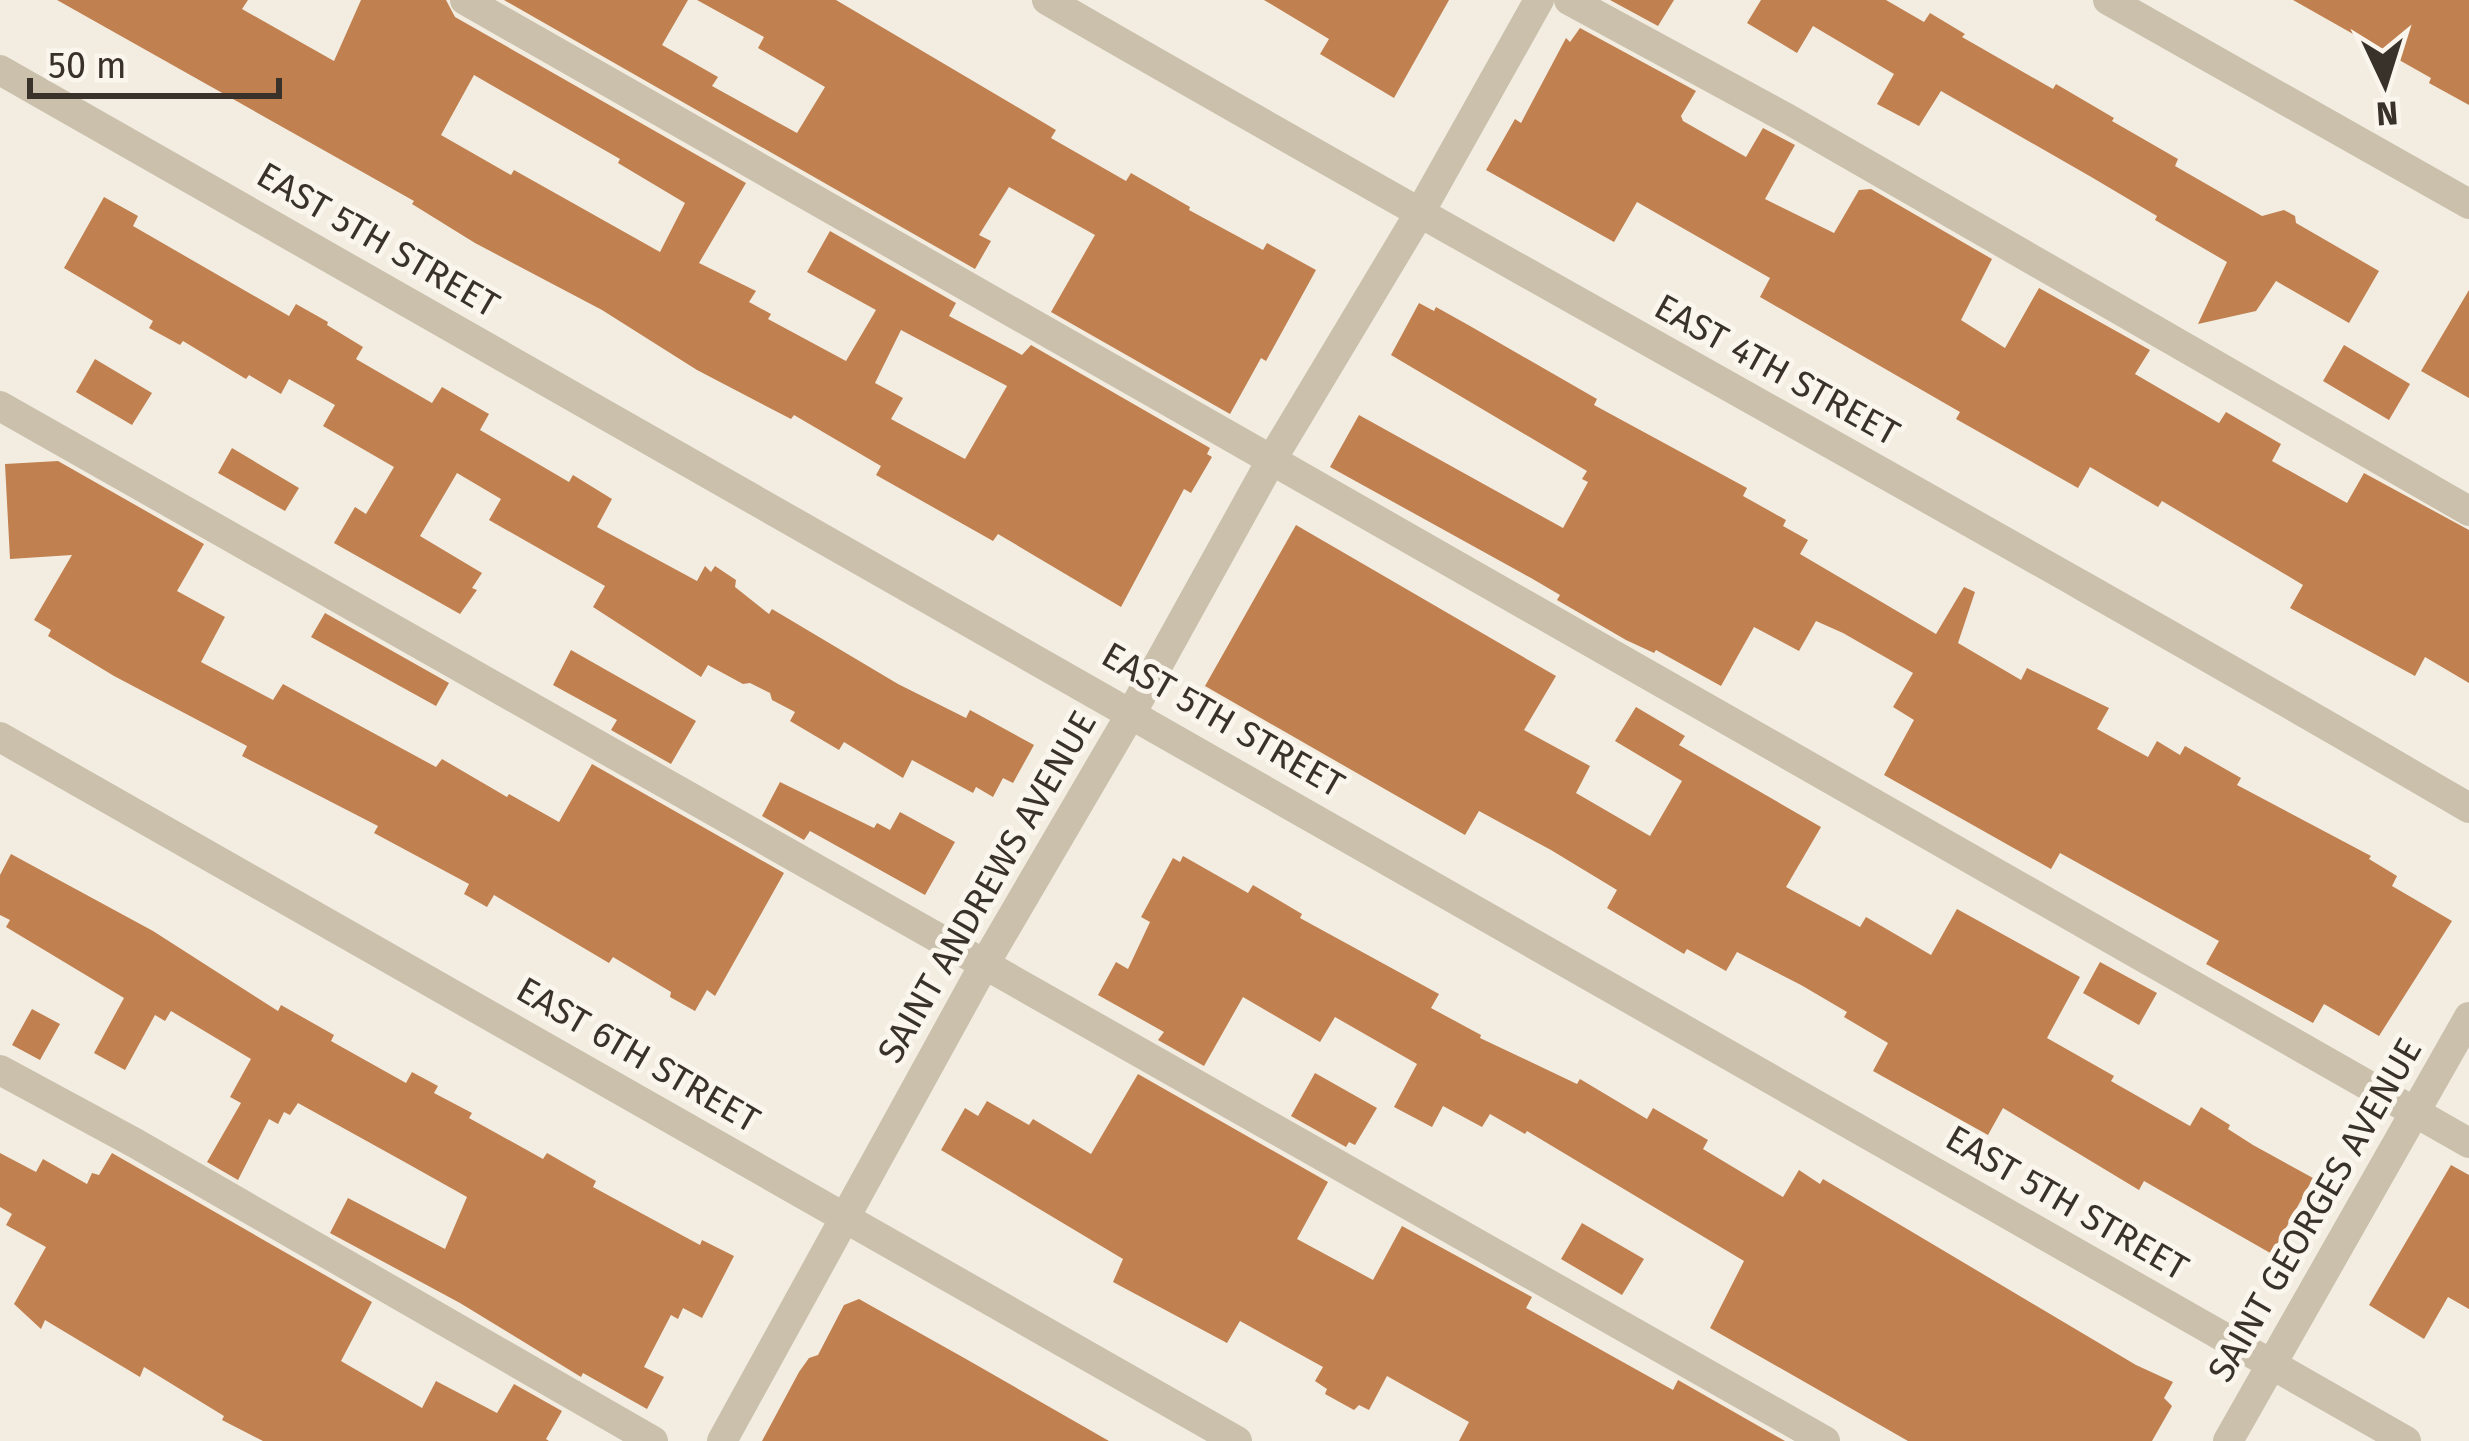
<svg xmlns="http://www.w3.org/2000/svg" width="2469" height="1441" font-family="'Fira Sans',sans-serif">
	<rect width="100%" height="100%" fill="#f2ede0"/>
	<path fill="#c18050" fill-rule="evenodd" d="M57,0h191l-6,9 92,52 27,-61h85l9,17 291,166 -47,80 57,28 -7,11 22,12 -3,5 78,42 30,-51 -69,-38 23,-41 126,72 -7,13 73,39 9,-10 179,103 -3,6 5,3 -21,36 -7,-4 -63,118 -123,-73 -5,7 -117,-66 5,-9 -87,-51 -3,4 -94,-49 -95,-60 -127,-67 -63,-39 2,-3zM474,75l146,84 -2,4 67,40 -25,49 -146,-82 -3,5 -70,-40zM901,330l106,56 -42,73 -74,-40 12,-21 -28,-15z
		M504,0h184l-26,45 56,32 -6,9 85,47 28,-46 -67,-39 6,-11 -67,-37h139l220,130 -5,8 75,43 5,-8 59,34 -1,3 74,40 4,-7 49,27 -50,91 -5,-3 -31,56 -179,-102 44,-77 -86,-48 -30,48 12,6 -16,28z
		M1264,0h185l-55,98 -74,-44 9,-15z
		M1610,0h64l-16,26z
		M1761,0h125l38,22 6,-9 35,21 -3,3 91,52 3,-5 58,34 -2,3 66,38 -3,7 87,50 22,-6 11,6 1,7 83,48 -30,52 -73,-42 -20,30 -58,13 29,-62 -72,-42 2,-4 -64,-38 -152,-87 -22,35 -42,-22 17,-30 -81,-48 -16,27 -50,-30z
		M2293,0h176v105l-40,-22 2,-5z
		M1580,28l116,63 -15,25 2,5 63,36 17,-29 32,17 -30,54 69,34 25,-43 12,-1 121,70 -31,61 44,28 34,-60 111,62 -15,24 84,49 7,-11 55,32 -9,17 75,42 17,-30 105,57v153l-44,-26 -10,19 -125,-68 13,-23 -141,-84 -4,6 -68,-40 -12,21 -122,-69 4,-7 -200,-115 10,-19 -133,-76 -23,40 -128,-72 29,-51 6,4 45,-85 4,4z
		M104,197l34,19 -5,10 156,90 7,-12 32,18 -1,3 36,22 -7,12 76,44 10,-16 47,27 -9,16 89,52 4,-7 39,24 -15,28 100,54 8,-15 6,6 4,-6 21,14 -1,7 34,27 3,-5 126,75 68,34 4,-8 64,35 -21,38 -10,-5 -10,19 -17,-10 -3,6 -61,-33 -9,18 -59,-36 -5,8 -49,-29 5,-9 -23,-12 -2,-7 -20,-10 -7,1 -35,-19 -7,12 -108,-70 12,-21 -116,-66 12,-21 -44,-26 -37,63 62,37 -10,15 5,2 -17,24 -126,-71 21,-36 11,7 28,-47 -71,-41 12,-21 -46,-26 -8,15 -32,-19 -3,4 -63,-38 -3,4 -31,-17 4,-7 -89,-53z
		M2469,290v108l-48,-27z
		M1419,303l15,8 2,-4 34,19 127,73 -3,6 153,83 -4,8 43,24 -3,6 25,14 -8,14 136,80 28,-47 11,5 -17,51 63,37 6,-12 82,40 -12,21 51,28 9,-16 23,14 5,-9 56,32 -4,7 134,71 -2,3 28,17 -5,10 60,35 -73,115 -55,-32 -11,19 -107,-59 13,-23 -159,-88 -9,16 -167,-94 30,-55 -21,-13 20,-34 -70,-40 -27,-12 -17,30 -45,-24 -33,59 -65,-36 -2,3 -28,-13 -69,-40 3,-5 -29,-17 -201,-111 29,-52 204,113 25,-46 -6,-3 5,-8 -196,-116z
		M2344,345l66,39 -21,36 -66,-39z
		M95,359l57,34 -20,32 -56,-33z
		M232,448l67,40 -14,23 -67,-38z
		M58,461l146,83 -27,47 48,26 -24,45 72,38 10,-16 153,83 6,-8 65,38 2,-3 50,28 33,-58 192,109 -69,123 -8,-6 -12,21 -25,-14 1,-5 -58,-35 -4,6 -115,-68 -7,12 -23,-13 5,-10 -95,-51 4,-7 -136,-70 5,-10 -133,-70 -66,-40 3,-6 -17,-10 38,-65 -62,4 -5,-95z
		M1296,525l260,151 -32,54 66,36 -14,27 74,43 32,-55 -67,-40 21,-34 49,29 -6,9 142,82 -35,60 74,40 6,-10 65,38 26,-46 123,68 -33,61 67,38 -3,5 79,45 11,-19 29,18 -2,4 25,16 60,33 -41,76 -128,-73 -5,9 -136,-82 -15,27 -115,-64 15,-28 -44,-26 3,-5 -46,-27 -64,-33 -11,19 -39,-22 -3,5 -77,-46 10,-18 -66,-40 -72,-39 -14,24 -260,-149z
		M325,613l124,70 -13,23 -125,-69z
		M571,650l125,71 -25,43 -60,-34 6,-10 -64,-35z
		M780,782l94,46 3,-5 13,7 10,-18 55,30 -30,53 -115,-64 -6,9 -42,-24z
		M11,854l142,77 125,80 3,-6 53,30 -3,6 75,42 6,-11 26,14 -4,7 38,20 -3,5 74,41 4,-6 49,28 -3,6 107,58 2,-5 32,16 -32,62 -19,-10 -5,11 -7,-4 -27,52 20,10 -17,32 -64,-36 -2,4 -121,-74 -130,-70 18,-35 97,51 22,-52 -66,-37 -103,-57 -8,12 -6,-3 -6,12 -9,-5 -31,61 -31,-18 34,-59 -11,-6 21,-38 -80,-48 -6,10 -10,-6 -30,55 -31,-17 30,-55 -118,-71 4,-7 -10,-5v-40z
		M1183,856l65,37 5,-8 49,29 -2,4 139,76 -8,14 50,27 -1,3 97,46 3,-5 67,40 6,-11 55,32 -5,9 80,48 16,-27 21,14 3,-5 313,186 37,17 -9,16 8,8 -20,35h-244l-198,-113 34,-67 -217,-130 -2,3 -35,-20 -8,13 -39,-21 -11,21 -38,-20 23,-43 -82,-47 -15,25 -77,-45 -39,69 -46,-26 6,-8 -66,-37 18,-33 12,7 22,-47 -9,-5 32,-59 7,4z
		M2100,962l57,31 -18,32 -56,-32z
		M32,1009l28,15 -20,36 -28,-15z
		M1315,1073l62,35 -22,37 -6,-3 -3,5 -55,-31z
		M1138,1074l190,108 -31,57 76,41 29,-54 130,71 -6,11 147,82 5,-10 107,61h-326l10,-19 -82,-46 -18,34 -10,-5 -5,5 -29,-16 2,-5 -12,-8 8,-14 -83,-46 -13,22 -114,-61 10,-23 -182,-109 24,-42 13,8 9,-15 42,24 4,-6 58,35z
		M0,1153l36,19 7,-13 44,25 5,-11 7,2 13,-22 260,149 -31,59 81,47 14,-27 61,32 17,-29 48,27 -16,28 3,2h-286l-41,-21 2,-4 -80,-49 -4,10 -95,-57 -4,9 -27,-25 32,-57 -40,-22 6,-11 -12,-7z
		M2451,1165l18,10v134l-21,-12 -24,42 -55,-34z
		M1582,1223l62,36 -22,36 -61,-36z
		M859,1299l107,60 143,82h-347l37,-69 10,-14 9,-3 26,-50z"/>
	<g fill="none" stroke-linecap="round" stroke-linejoin="round">
		<path stroke="#cac0ac" stroke-width="30" d="M465,0l2004,1143
			M1047,0c472,273 952,533 1422,808
			M1569,0l219,119 681,392
			M2108,0l361,204
			M0,70l2406,1371
			M0,406l1825,1035
			M0,737l1237,704
			M0,1070l135,73 518,298
			M722,1441l262,-476 148,-253 140,-253 147,-245 120,-214
			M2228,1441l241,-424"/>
	</g>
	<g text-anchor="middle" dominant-baseline="central" stroke-width="10" stroke-linejoin="round" paint-order="stroke">
		<g font-size="36" fill="#39322b" stroke="#faf6ed">
			<text transform="translate(378 240) rotate(30)">EAST 5TH STREET</text>
			<text transform="translate(1777 370) rotate(29)">EAST 4TH STREET</text>
			<text transform="translate(1223 720) rotate(30)">EAST 5TH STREET</text>
			<text transform="translate(987 887) rotate(-60)">SAINT ANDREWS AVENUE</text>
			<text transform="translate(638 1055) rotate(30)">EAST 6TH STREET</text>
			<text transform="translate(2067 1203) rotate(30)">EAST 5TH STREET</text>
			<text transform="translate(2315 1210) rotate(-60)">SAINT GEORGES AVENUE</text>
		</g>
	</g>
	<g transform="translate(2385 84) rotate(176)" stroke="#faf6ed" stroke-width="9" paint-order="stroke">
	<path d="M0-9L21 45L0 30L-21 45Z" fill="#39322b"/>
	<text y="-18" font-size="33" font-weight="bold" text-anchor="middle" fill="#39322b">N</text>
	</g>
	<path d="M30 78v18h249v-18" fill="none" stroke="#39322b" stroke-width="6"/>
	<text x="48" y="78" font-size="36" fill="#39322b" stroke="#faf6ed" stroke-width="9" paint-order="stroke">50 m</text>
</svg>
